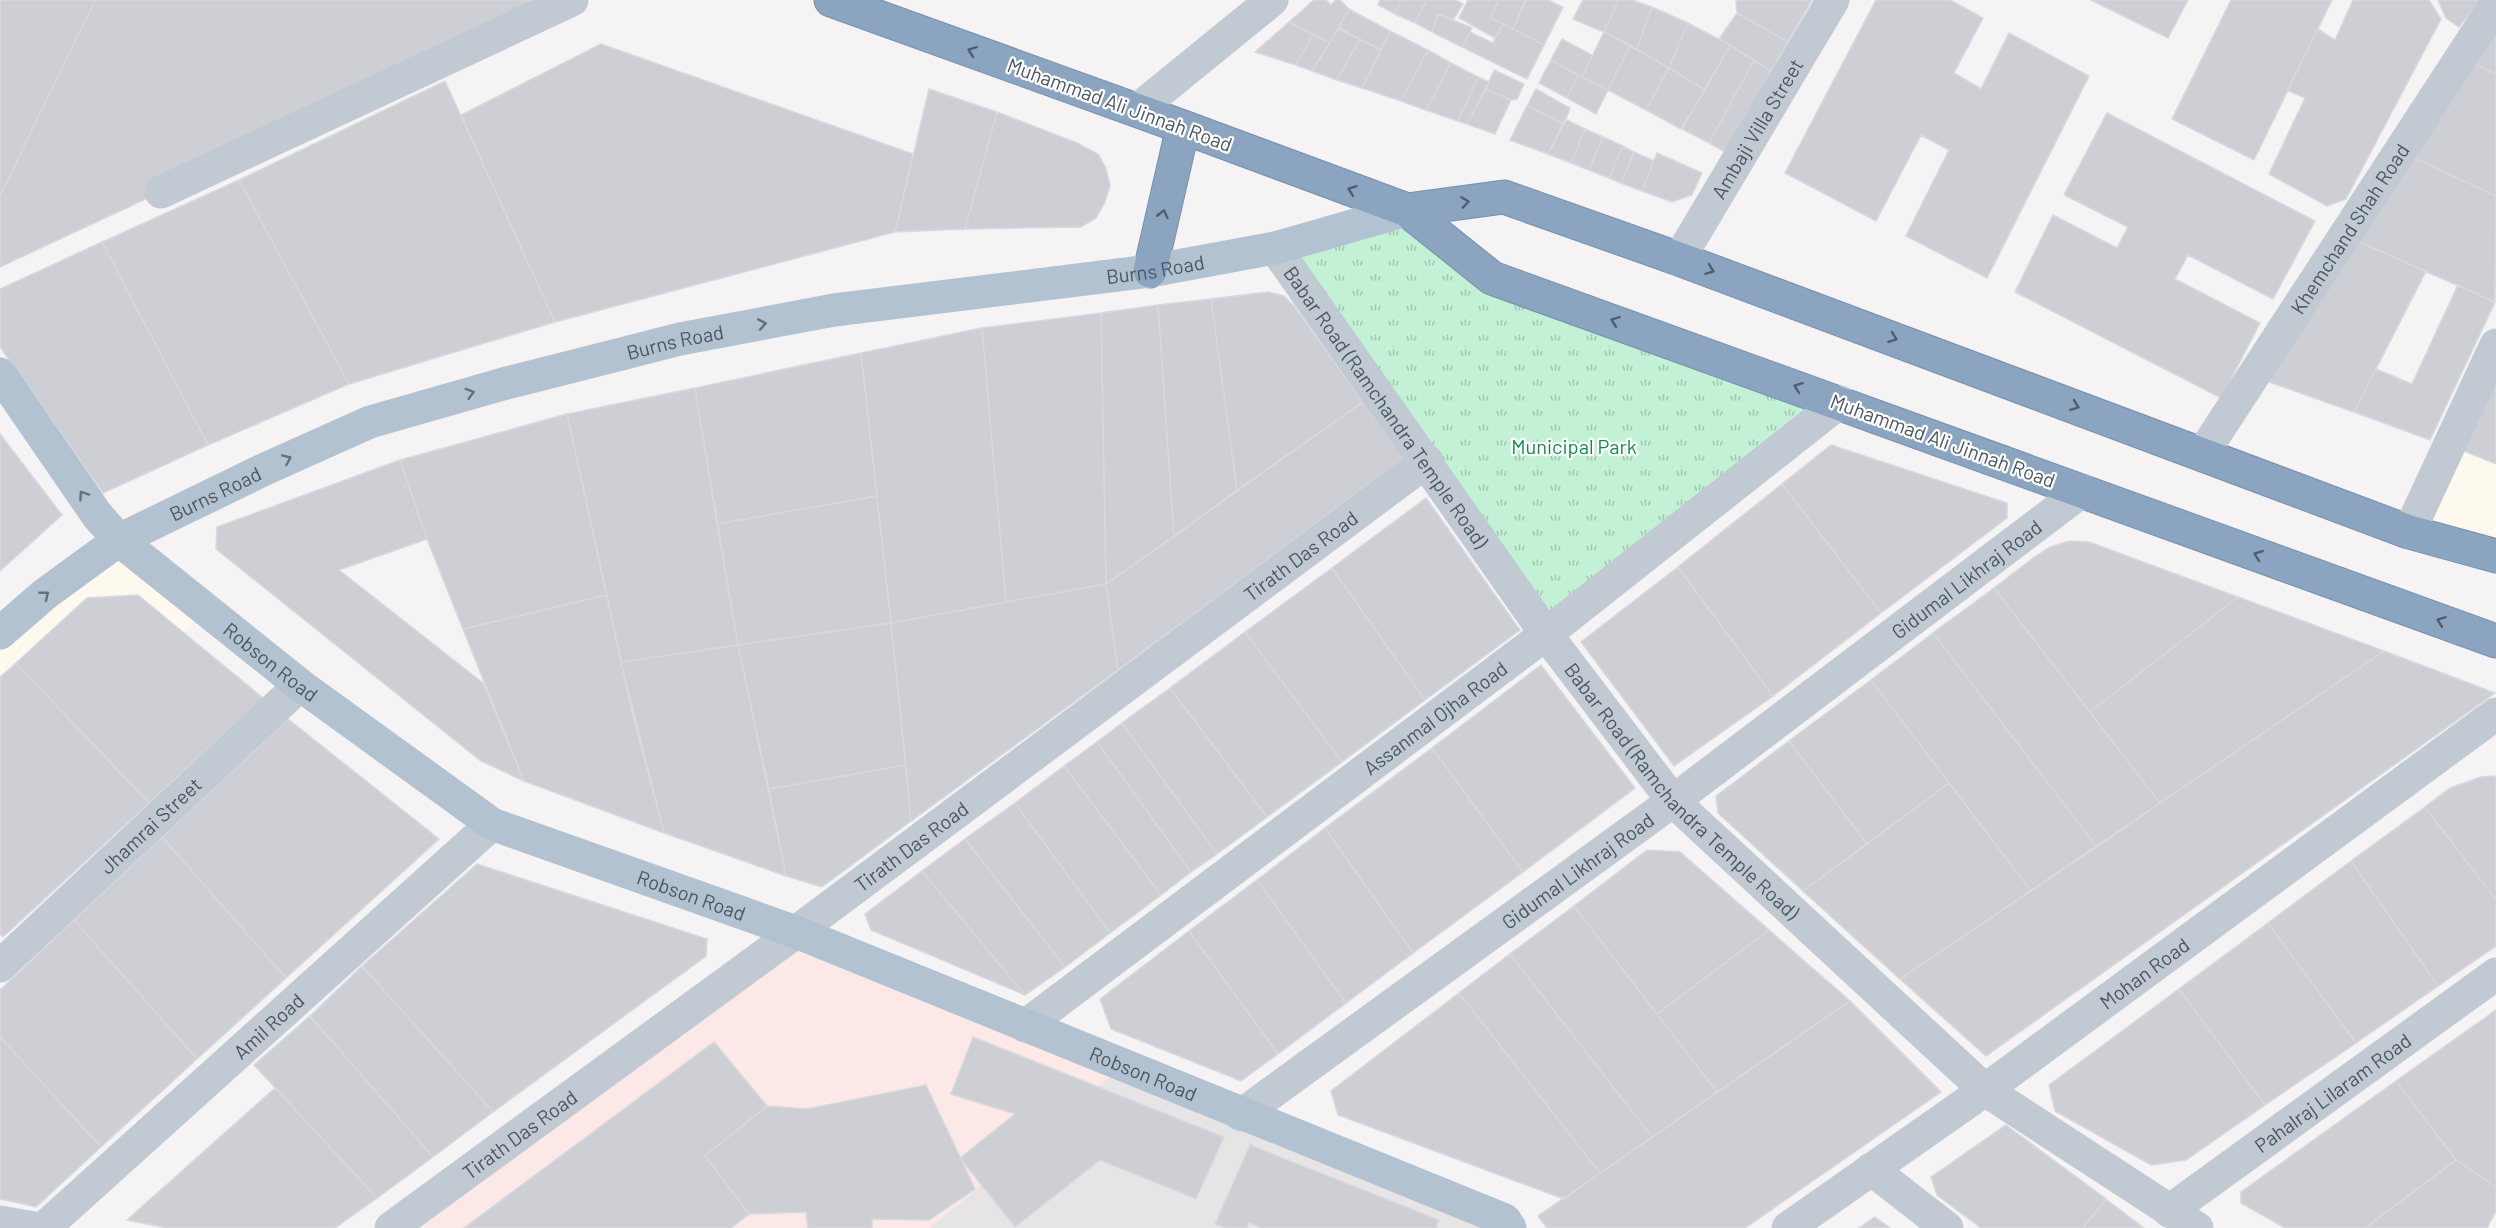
<svg xmlns="http://www.w3.org/2000/svg" width="2496" height="1228" font-family="Barlow,sans-serif">
	<defs>
		<pattern id="park-tufts" width="24" height="20" patternUnits="userSpaceOnUse" patternTransform="scale(1.5)"><rect width="24" height="20" fill="#c3f1d5"/><path d="M3 7l-1-3M5 7V3M7 7l1-3M15 17l-1-3M17 17v-4M19 17l1-3" fill="none" stroke="#a0c6b0"/></pattern>
	</defs>
	<rect width="100%" height="100%" fill="#f5f3f3"/>
	<path fill="#fdf9ef" d="M2496,345v211l-87,-24z
		M119,540l88,70 -207,189v-151z"/>
	<path fill="#e6e4e5" d="M1123,1066l387,162h-588z"/>
	<path fill="#fce8e6" d="M796,932l327,134 -193,162h-539z"/>
	<path fill="url(#park-tufts)" d="M1407,210l85,68 348,124 -294,232 -271,-386z"/>
	<path fill="#cdcfd5" stroke="#d7d9de" stroke-width="1.5" d="M0,0h95l-95,196z
		M95,0h477l-572,267v-71z
		M1314,0h12l5,5 5,-5h4l9,9 -19,34 -41,-21z
		M1380,0h21l-6,14 -17,-9z
		M1401,0h26l-12,23 -20,-9z
		M1427,0h29l7,4 -10,16 -15,-6 -6,18 -17,-9z
		M1468,0h31l-9,18 13,6 -8,14 -36,-20z
		M1499,0h27l-13,29 -23,-11z
		M1525,0h23l15,7 -19,38 -31,-16z
		M1583,0h35l-14,32 -31,-13z
		M1618,0h14l20,7 -15,42 -33,-17z
		M1736,0h76l-24,42 -51,-29z
		M1876,0h74l33,18 -29,55 27,16 28,-56 80,43 -102,202 -81,-42 43,-86 -28,-15 -45,86 -91,-48z
		M2091,0h97l-20,38z
		M2231,0h101l-78,160 -82,-41z
		M2353,0h76l12,19 -95,180 -19,7 -58,-32 36,-76 -18,-8 31,-61 17,11z
		M2438,0h42l-21,27 -13,-9z
		M1652,7l36,16 -19,45 -32,-19z
		M1349,9l41,22 -9,19 -43,-21z
		M1737,13l51,29 -17,29 -52,-32z
		M1438,14l34,14 -10,19 -30,-15z
		M1289,22l24,12 -17,31 -41,-13z
		M1688,23l42,22 -25,45 -36,-22z
		M1503,24l41,21 -17,34 -65,-32 8,-15 23,11z
		M1339,28l21,11 -23,41 -25,-9z
		M2496,29v45l-22,-10z
		M1390,31l38,19 -27,51 -39,-13z
		M1604,32l26,14 -22,44 -26,-13z
		M1313,34l17,9 -18,28 -16,-6z
		M1360,39l21,11 -19,38 -25,-8z
		M1562,39l30,16 -10,22 -31,-17z
		M601,44l312,110 -18,78 -340,90 -94,-207z
		M1730,45l24,15 -45,83 -27,-14z
		M1630,46l39,22 -23,42 -38,-20z
		M1428,50l23,13 -25,47 -25,-9z
		M1551,60l27,15 -11,23 -28,-15z
		M1754,60l17,11 -44,82 -18,-10z
		M1451,63l27,14 -20,44 -32,-11z
		M2474,64l22,10v122l-84,-39z
		M1669,68l36,22 -24,39 -35,-19z
		M1494,70l30,14 -7,15 -6,1 -25,-11z
		M1578,75l30,15 -12,24 -29,-16z
		M1478,77l11,5 -22,42 -9,-3z
		M445,81l110,241 -206,62 -110,-204z
		M929,89l68,23 -32,117 -70,3z
		M1486,89l25,11 -16,34 -28,-10z
		M1536,89l34,19 -6,16 -37,-18z
		M1527,106l37,18 -16,30 -38,-14z
		M997,112l80,31 21,11 8,14 4,18 -5,16 -9,16 -15,9 -116,2z
		M2107,113l208,108 -42,78 -85,-44 -13,24 85,44 -39,75 -206,-106 38,-77 64,33 11,-21 -64,-32z
		M1565,119l20,10 -14,34 -23,-9z
		M1585,129l18,8 -14,33 -18,-7z
		M1603,137l20,9 -14,32 -20,-8z
		M1623,146l11,6 -13,31 -12,-5z
		M1634,152l20,9 -12,30 -21,-8z
		M1657,153l45,20 -10,22 -20,7 -30,-11z
		M2412,157l84,39 -1,106 -138,-61z
		M239,180l110,204 -141,61 -106,-203z
		M2357,241l69,30 -72,141 -88,-31z
		M102,242l106,203 -105,48 -103,-146v-58z
		M2458,285l37,17 -65,138 -76,-28 22,-43 36,15z
		M1268,292l16,4 11,11 68,95 -126,88 -26,-191z
		M1211,299l26,191 -63,47 -16,-232z
		M1158,305l16,232 -68,47 -5,-271z
		M1101,313l5,271 -100,18 -24,-274z
		M982,328l24,274 -115,21 -30,-270z
		M861,353l16,143 -160,28 -22,-136z
		M2496,381v83l-32,-13z
		M695,388l43,257 -117,17 -54,-248z
		M1363,402l41,56 -286,212 -12,-86z
		M567,414l40,181 -144,34 -36,-90 -27,-79z
		M0,434l62,81 -62,56z
		M1831,445l176,58v15l-126,95 -99,-129z
		M400,460l27,79 -88,31 144,113 41,98 -43,-20 -265,-212 1,-22z
		M1782,484l99,129 -108,83 -95,-129z
		M877,496l14,127 -153,22 -21,-121z
		M1426,498l94,132 -95,70 -93,-132z
		M2069,541l20,1 149,55 -148,115 -96,-124 42,-32 14,-9z
		M1678,567l95,129 -99,70 -93,-124z
		M1332,568l93,132 -83,62 -97,-130z
		M1106,584l12,86 -207,151 -20,-198z
		M1994,588l166,215 -63,44 -164,-214z
		M138,595l125,103 -114,105 -133,-140 71,-65z
		M607,595l24,113 33,125 -140,-52 -61,-152z
		M2238,597l146,54 -224,152 -70,-91z
		M891,623l15,142 -137,24 -31,-144z
		M1245,632l97,130 -75,55 -97,-129z
		M1933,633l164,214 -66,44 -160,-211z
		M738,645l48,231 -122,-43 -43,-171z
		M2384,651l111,42 -509,363 -86,-77z
		M16,663l133,140 -146,134 -3,-3v-257z
		M1541,665l94,123 -112,84 -91,-124z
		M1871,680l78,103 -82,61 -78,-103z
		M1170,688l97,129 -50,37 -95,-131z
		M288,719l151,120 -153,139 -124,-141z
		M1122,723l95,131 -26,18 -94,-130z
		M1789,741l78,103 -64,47 -85,-78 -2,-17z
		M1097,742l94,130 -30,23 -97,-129z
		M1432,748l91,124 -110,81 -88,-125z
		M906,765l5,56 -89,66 -36,-11 -17,-87z
		M1064,766l97,129 -51,38 -95,-130z
		M2496,776v124l-71,-93 25,-19 31,-11z
		M1949,783l82,108 -131,88 -97,-88z
		M1015,803l95,130 -45,34 -100,-128z
		M2425,807l71,93v46l-58,40 -87,-125z
		M1325,828l88,125 -67,50 -89,-123z
		M162,837l124,141 -89,81 -123,-139z
		M965,839l100,128 -40,28 -103,-124z
		M1647,850l33,2 89,78 -112,84 -83,-108z
		M2351,861l87,125 -82,57 -88,-120z
		M477,864l230,75 -1,17 -213,156 -131,-146z
		M922,871l103,124 -154,-65 -6,-16z
		M1257,880l89,123 -68,51 -89,-123z
		M1574,906l143,186 -65,45 -142,-183z
		M74,920l123,139 -96,88 -101,-110v-47z
		M2268,923l88,120 -91,62 -86,-116z
		M1769,930l81,71 -133,91 -60,-78z
		M1189,931l89,123 -37,27 -130,-52 -11,-30z
		M1510,954l142,183 -52,36 -141,-180z
		M362,966l131,146 -60,45 -123,-141z
		M2179,989l86,116 -79,55 -35,5 -96,-54 -6,-26z
		M1459,993l141,180 -36,26 -226,-84 -7,-24z
		M1850,1001l91,91 -196,136h-198l-9,-12z
		M2496,1010v177l-40,-27 -60,-79z
		M310,1016l123,141 -56,41 -123,-133z
		M0,1037l101,110 -65,60 -36,-8z
		M973,1037l251,100 -28,62 -96,-39 -85,67 -55,-69 55,-44 -64,-20z
		M714,1042l53,64 -62,50 44,58 -18,14h-267z
		M2396,1081l60,79 -91,68h-80l-44,-25v-11z
		M926,1085l49,104 -46,31 -57,-1v9h-64l-2,-16 -57,2 -44,-58 62,-50 40,3z
		M275,1088l102,110 -42,30h-168l-40,-8z
		M2006,1125l100,74 -23,29h-102l-44,-33 -6,-18z
		M1250,1145l189,75 -3,8h-174l-13,-5 -2,5h-22l-10,-4z
		M2456,1160l40,27v24l-9,17h-122z
		M2106,1199l38,29h-61z
		M1875,1217l15,11h-31z"/>
	<g fill="none" stroke-linecap="round" stroke-linejoin="round">
		<defs>
			<path id="highway" d="M831,0l352,127 224,83 85,68 1004,363
				M1407,210l97,-13 175,62 730,273 87,24
				M1150,271l33,-144"/>
		</defs>
		<use href="#highway" stroke="#7690ad" stroke-width="35"/>
		<g stroke="#c1cad2" stroke-width="33">
			<path d="M1137,110l135,-110"/>
			<path d="M161,192l411,-192"/>
			<path id="s1" d="M1275,248l271,386 127,167 312,289 212,138"/>
			<path id="s2" d="M1679,259l154,-259"/>
			<path id="s3" d="M2203,453l293,-449"/>
			<path d="M2409,532l87,-187"/>
			<path id="s4" d="M0,966l300,-281"/>
			<path id="s5" d="M1025,1026l521,-392 294,-232"/>
			<path id="s6" d="M1241,1115l432,-314 409,-310"/>
			<path d="M1871,1169l76,59"/>
			<path id="s7" d="M2169,1211l327,-237"/>
			<path d="M0,1222l34,6"/>
			<path id="s8" d="M44,1228l448,-404"/>
			<path id="s9" d="M391,1228l405,-296 631,-471"/>
			<path id="s10" d="M1788,1228l197,-138 511,-376"/>
		</g>
		<g stroke="#b3c2d1" stroke-width="33">
			<path id="s11" d="M0,374l97,141 22,25 181,145 192,139 304,108 709,288 5,8"/>
			<path id="s12" d="M0,633l45,-39 74,-54 146,-71 105,-47 133,-38 177,-45 154,-29 316,-39 125,-23 132,-38"/>
		</g>
		<use href="#highway" stroke="#8ba5c1" stroke-width="33"/>
	</g>
	<defs><path id="oneway-chevron" d="M-2-3.5L2.5 0L-2 3.5" fill="none" stroke-width="1.6" stroke-linecap="round" stroke-linejoin="round" transform="scale(1.5)"/></defs>
	<g stroke="#505e6b">
		<use href="#oneway-chevron" transform="translate(972 51) rotate(-160)"/>
		<use href="#oneway-chevron" transform="translate(1352 190) rotate(-159)"/>
		<use href="#oneway-chevron" transform="translate(1465 202) rotate(-8)"/>
		<use href="#oneway-chevron" transform="translate(1163 214) rotate(-77)"/>
		<use href="#oneway-chevron" transform="translate(1710 270) rotate(20)"/>
		<use href="#oneway-chevron" transform="translate(1615 321) rotate(-160)"/>
		<use href="#oneway-chevron" transform="translate(1893 338) rotate(20)"/>
		<use href="#oneway-chevron" transform="translate(1798 387) rotate(-160)"/>
		<use href="#oneway-chevron" transform="translate(2075 406) rotate(20)"/>
		<use href="#oneway-chevron" transform="translate(2258 555) rotate(-160)"/>
		<use href="#oneway-chevron" transform="translate(2441 621) rotate(-160)"/>
	</g>
	<g stroke="#64717d">
		<use href="#oneway-chevron" transform="translate(762 324) rotate(-10)"/>
		<use href="#oneway-chevron" transform="translate(470 393) rotate(-16)"/>
		<use href="#oneway-chevron" transform="translate(287 459) rotate(-24)"/>
		<use href="#oneway-chevron" transform="translate(83 495) rotate(-124)"/>
		<use href="#oneway-chevron" transform="translate(45 595) rotate(-38)"/>
	</g>
	<g text-anchor="middle" dominant-baseline="central" stroke-width="4.5" stroke-linejoin="round" paint-order="stroke">
		<g font-size="20" fill="#4a5661" stroke="#fff">
			<text transform="translate(1120 104) rotate(20)">Muhammad Ali Jinnah Road</text>
			<text stroke="none"><textPath href="#s2" startOffset="152">Ambaji Villa Street</textPath></text>
			<text stroke="none"><textPath href="#s3" startOffset="268">Khemchand Shah Road</textPath></text>
			<text stroke="none"><textPath href="#s12" startOffset="1230">Burns Road</textPath></text>
			<text stroke="none"><textPath href="#s12" startOffset="744">Burns Road</textPath></text>
			<text stroke="none"><textPath href="#s1" startOffset="194">Babar Road (Ramchandra Temple Road)</textPath></text>
			<text transform="translate(1943 440) rotate(20)">Muhammad Ali Jinnah Road</text>
			<text stroke="none"><textPath href="#s12" startOffset="258">Burns Road</textPath></text>
			<text stroke="none"><textPath href="#s9" startOffset="1131">Tirath Das Road</textPath></text>
			<text stroke="none"><textPath href="#s6" startOffset="902">Gidumal Likhraj Road</textPath></text>
			<text stroke="none"><textPath href="#s11" startOffset="399">Robson Road</textPath></text>
			<text stroke="none"><textPath href="#s5" startOffset="513">Assanmal Ojha Road</textPath></text>
			<text stroke="none"><textPath href="#s1" startOffset="680">Babar Road (Ramchandra Temple Road)</textPath></text>
			<text stroke="none"><textPath href="#s4" startOffset="206">Jhamrai Street</textPath></text>
			<text stroke="none"><textPath href="#s9" startOffset="645">Tirath Das Road</textPath></text>
			<text stroke="none"><textPath href="#s6" startOffset="416">Gidumal Likhraj Road</textPath></text>
			<text stroke="none"><textPath href="#s11" startOffset="885">Robson Road</textPath></text>
			<text stroke="none"><textPath href="#s10" startOffset="438">Mohan Road</textPath></text>
			<text stroke="none"><textPath href="#s8" startOffset="302">Amil Road</textPath></text>
			<text stroke="none"><textPath href="#s11" startOffset="1371">Robson Road</textPath></text>
			<text stroke="none"><textPath href="#s7" startOffset="202">Pahalraj Lilaram Road</textPath></text>
			<text stroke="none"><textPath href="#s9" startOffset="159">Tirath Das Road</textPath></text>
		</g>
		<g font-size="20" fill="#17864f" stroke="#fff">
			<text x="1574" y="446">Municipal Park</text>
		</g>
	</g>
</svg>
